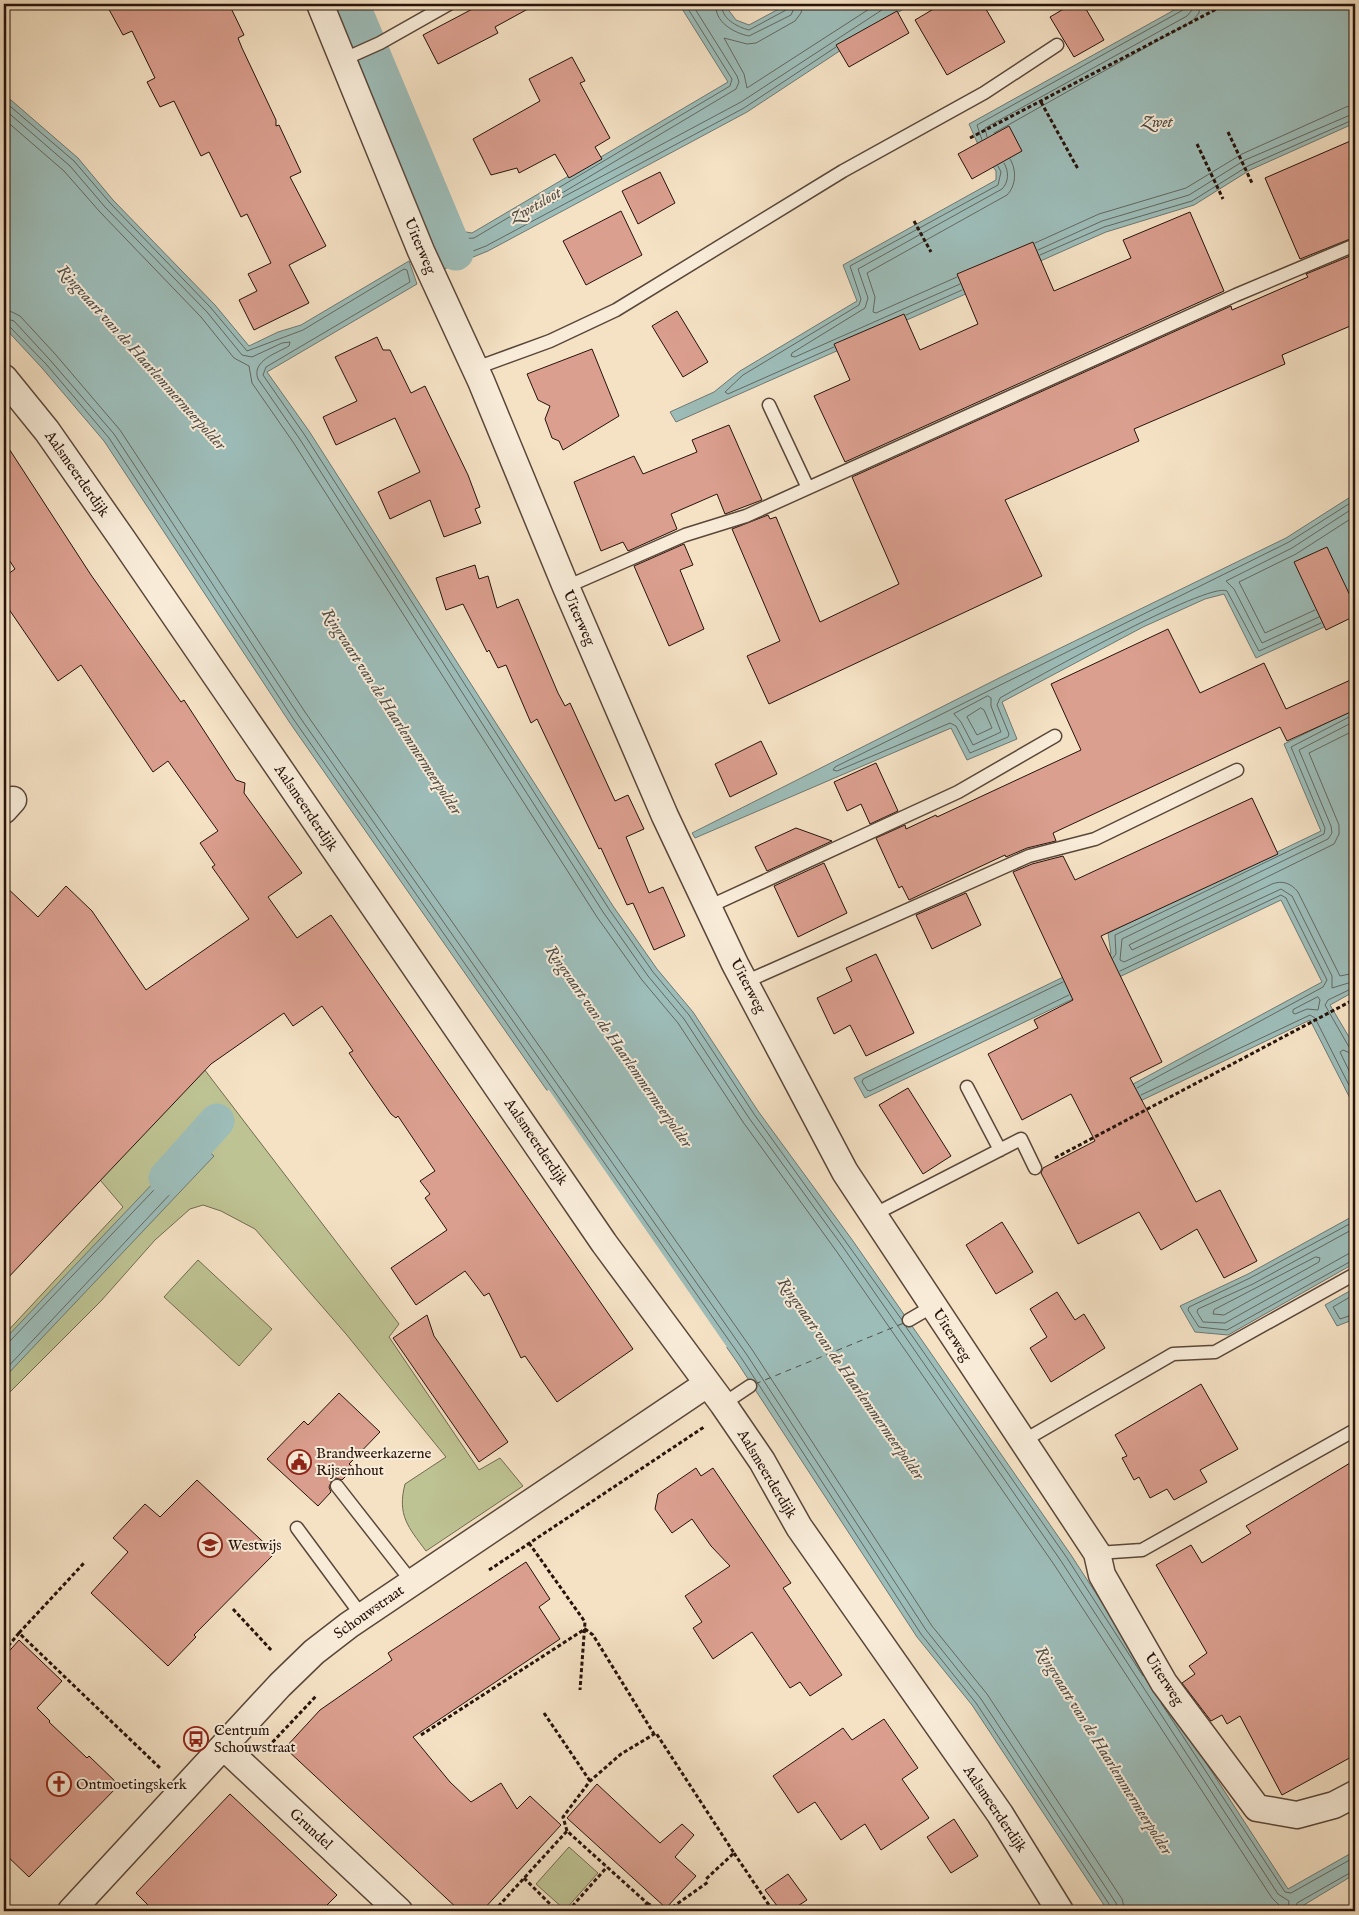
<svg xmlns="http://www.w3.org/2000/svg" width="1359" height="1915" font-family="'IM FELL English',serif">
	<rect width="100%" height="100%" fill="#f5e2c5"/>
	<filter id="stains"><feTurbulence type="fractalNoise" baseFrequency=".004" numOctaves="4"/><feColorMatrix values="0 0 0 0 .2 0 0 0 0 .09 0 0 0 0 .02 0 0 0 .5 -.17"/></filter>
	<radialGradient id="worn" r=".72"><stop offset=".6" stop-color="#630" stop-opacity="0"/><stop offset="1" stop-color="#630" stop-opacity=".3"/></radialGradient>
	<path fill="#bec393" stroke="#726b4f" d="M201,1065l198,259 -10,13 90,133 21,-12 23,28 -97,65c-18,-24 -29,-36 -21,-67l41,-27 -100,-123 -91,-105 -34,-18 -18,-6 -13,4 -35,31 -54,61 -97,97v-63l119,-128 -28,-33z
		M198,1260l74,69 -33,37 -75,-69z
		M569,1847l29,26 -33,37 -29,-26z"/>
	<path fill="#9dbdb9" stroke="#6e7973" d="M679,4h48v4l9,12 13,5 39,-21h123l-164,108 -259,139 -44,18 -11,-27 21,-12 18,3 256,-151z
		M1185,4h170v119l-105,47 -56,35 -88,27 -430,190 -6,-10 44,-20 26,-21 117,-70 -14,-36 153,-85v-9l-16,-22 -11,-25z
		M4,94l74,64 35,42 102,105 34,41 29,-14 23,-7 108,-64 8,23 -150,88 42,59 304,475 44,63 36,43 65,99 95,130 218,314 217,334 67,-38v23l-56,34 1,3h-192l-136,-206 -55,-68 -180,-275 -447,-639 -186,-282 -62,-73 -38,-41z
		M1355,494v119l-99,45 -32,-64 -19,5 -62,28 -141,75 15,37 -50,21 -16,-32 -256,110 -3,-5 311,-157 283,-138z
		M1355,709v282l-25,14 25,42v61l-45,-88 -218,104 -7,-14 237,-128 -41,-82 -416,198 -11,-20 257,-124 -3,-21 213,-102 -37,-87z
		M194,1140l20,16 -210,222v-38z
		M1355,1215v48l-127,72 -33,-3 -15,-26 68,-32z
		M1355,1288v31l-18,7 -12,-21z"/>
	<path fill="#f5e2c5" d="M549,1090l178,257 -2,1 -179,-257z"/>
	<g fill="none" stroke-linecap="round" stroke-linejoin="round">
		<path stroke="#626862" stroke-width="1" d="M685,4l47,75 -2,7 -256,152c-16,2 -19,-7 -34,7l7,16 39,-15 258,-138 92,-61
			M692,4l45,72 2,6 -3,7 -184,110v4l189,-101 150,-98
			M716,4c-2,18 18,29 33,32l42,-21 5,-11
			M722,4c-2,14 15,23 27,26l37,-20 3,-6
			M803,4l-2,9 -6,8 -39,22 -9,1 -23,-6 20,36 3,14 130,-84
			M4,101l70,60 36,42 101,105 36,43 56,-21 101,-61 3,1 3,12 -144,85 -3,8 41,59 305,475 44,63 36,43 65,99 148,206
			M4,109l66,57 35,41 102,105 35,43 10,2 30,-14 8,-1 -1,4c-12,7 -38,15 -31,33l41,59 304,474 45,64 36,43 65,99 94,129 218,314 217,333 11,7 -1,10
			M4,119l60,52 36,41 101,105 33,41 15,8 3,17 41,59 304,475 45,63 36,43 65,99 94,130 218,314 217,332 8,8v5
			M994,133l197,-111 8,-9 1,-9
			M987,137l-2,-9 202,-112 5,-6 1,-6
			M982,140l-5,-15 206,-115 4,-6
			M1035,243l64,-29 87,-26 56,-34 104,-47 9,-2
			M1038,250l64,-29 87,-26 56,-35 110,-47
			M1040,255l64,-28 88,-26 56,-35 107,-47
			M957,277l-81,36 -3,-1 2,-15 -8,-24 140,-78c9,-9 10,-25 3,-36
			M960,284l-165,73 -4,-1 1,-3 73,-45 3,-10 -10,-29 144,-80c7,-7 7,-18 2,-26
			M4,310l8,2 8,4 36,39 64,75 185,282 448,639 179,275 55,68 135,205 3,12
			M906,315l56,-25
			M4,318l10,3 36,39 64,74 185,282 448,639 179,275 55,69 135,204 2,8
			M4,324l5,2 37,38 63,74 185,282 448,639 179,275 55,69 135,204 1,4
			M834,347l-106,47 -3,-2 18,-17 116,-70 2,-6 -11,-33 148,-81 3,-13 -3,-6
			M1315,610l-50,23 -26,-51 57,-28 59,-38
			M1319,617l-57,26 -28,-54 -8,-8 66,-33 63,-41
			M1321,623l-62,28 -32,-60c-19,-10 -199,91 -227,107l-3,7 12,29 -1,3 -38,16 -14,-27 -6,-3 -113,48 -4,-1 2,-3 454,-225 66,-42
			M988,696l3,2v8l10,26 -28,13 -12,-23 -7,-8z
			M981,708l3,2 8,18 -15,7 -10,-18z
			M1355,721l-56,29 32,76 1,7 -4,6 -206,100 -2,21 4,2 157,-73 11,7 40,80v12l23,-7
			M1355,730l-46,23 30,72v9l-5,10 -205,101 3,5 140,-66c10,-4 19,-1 26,8l42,84 15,-3
			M1113,958l3,-4 -1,-19 209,-101 1,-6 -34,-81 64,-33
			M1120,971l161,-76 5,3 41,82 -4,7 -186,101
			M1063,982l-200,97 -1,3 5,8 3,1 199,-96
			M1355,987l-27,13 -3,5 24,42 6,2
			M1318,997l2,3 -2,10 -11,-1 -12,5 -2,-1v-3z
			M1355,1055l-12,-5 -3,2 15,31
			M1141,1095l169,-80 5,3 40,79
			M1355,1221l-105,57 -61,29 -1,3 11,17 28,3 128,-71
			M1355,1228l-102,56 -55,25 -1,3 6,10 22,1 123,-69 7,-2
			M1316,1257l4,1 -1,4 -95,53 -11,-1 1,-4z
			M1355,1294l-22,13 7,12 15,-5
			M906,1327l161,231 76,118
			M4,1343l6,-2 183,-192 11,6v3l-200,213
			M1161,1703l124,189 6,1 64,-36
			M1295,1911l2,-8 58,-33"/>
		<path stroke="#9dbdb9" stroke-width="35" d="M352,4l104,249
			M166,1178l51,-57"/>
		<path stroke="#504e48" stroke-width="1" stroke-dasharray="6 5" stroke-linecap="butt" d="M755,1384l149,-61"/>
	</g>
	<path fill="#db9f8f" stroke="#27130b" d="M106,4h123l15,31 -6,3 4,10 34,72v6l3,-1 22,47 -11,5 36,69 -37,19 20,38 -55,27 -15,-30 18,-9 -9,-17 23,-11 -24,-49 -6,3 -32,-65 -8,4 -27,-55 -14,6 -13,-25 8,-4 -23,-47 -9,4z
		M482,4h55l-42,23 3,6 -60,31 -15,-29z
		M942,4h41l22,38 -58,33 -32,-55z
		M1072,4h11l21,36 -30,17 -24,-40z
		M897,11l12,22 -60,34 -13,-22z
		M572,57l13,24 -5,2 30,55 -15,9 7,12 -33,19 -14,-24 -36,19 -2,-5 -26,7 -18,-36 67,-38 -11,-22z
		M1009,126l13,25 -50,28 -14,-25z
		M1355,139v98l-55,22 -35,-81z
		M660,172l15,31 -37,21 -16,-33z
		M621,211l21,44 -56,30 -23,-44z
		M1190,212l34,79 -379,171 -31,-66 36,-16 -16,-36 70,-30 16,36 58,-26 -21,-50 76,-32 21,49 77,-33 -8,-18z
		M1355,254v70l-73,31 3,9 -151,65 5,12 -134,59 37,76 -273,128 -22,-48 33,-15 -48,-112 36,-14 2,4 6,-2 44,105 79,-38 -47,-107 379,-171 1,4 76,-33 -2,-3z
		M677,311l31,51 -25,15 -31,-51z
		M377,337l6,13h7l21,43 14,-7 43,89 12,32 -5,2 6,14 -37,14 -14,-37 -40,19 -12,-27 42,-20 -25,-54 -59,27 -13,-28 34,-16 -22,-44z
		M592,349l27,67 -56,34 -4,-9 -7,-3 -7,-19 5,-13 -12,-6 -11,-26z
		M729,425l33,75 -37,14 -8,-20 -46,20 6,15 -49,22 -5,-9 -22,9 -27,-69 60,-26 9,18 54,-22 -5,-12z
		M4,441l87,134 90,127 3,-2 52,80 9,3 -1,10 58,80 -34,24 29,41 34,-23 302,434 -76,53 -32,-46 -4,2 -32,-65 -5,3 -19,-25 -49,34 -25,-37 56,-38 -22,-32 5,-4 -10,-13 15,-10 -37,-55 -2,2 -5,-4 -23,-33 -19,-28 4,-2 -31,-45 -29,20 -9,-13 -73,51 -207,218v-397l34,32 28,-31 26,25 54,79 103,-71 -37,-52 3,-2 -15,-22 18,-12 -50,-70 -15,11 -72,-107 -23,16 -54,-79v-25l11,-8 -11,-17z
		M684,544l9,21 -13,5 24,59 -35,17 -35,-80z
		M1327,547l28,59v10l-29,14 -32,-68z
		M475,565l4,14 9,-3 9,32 21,-9 40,94 7,13 5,-3 45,98 13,-6 16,34 -18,8 23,56 14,-6 22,49 -31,14 -21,-47 -6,2 -26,-57 -2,1 -62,-130 -6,4 -25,-58 -8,3 -9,-18 -2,2 -24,-48 -17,6 -10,-32z
		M1168,629l32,64 64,-30 22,46 69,-31v32l-68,31 -7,-14 -227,106 3,8 -29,7 -21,9 -1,-2 -96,45 -7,-14 -3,2 -23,-50 29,-13 1,4 30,-14 1,2 144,-67 -30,-66z
		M761,741l16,33 -47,23 -15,-33z
		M876,763l22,48 -28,13 -9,-20 -14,7 -13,-29z
		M1252,798l26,56 -177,82 61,126 -32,16 66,124 24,-12 37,71 -33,17 -27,-49 -36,21 -22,-38 -61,32 -37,-71 2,-5 52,-27 -24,-47 -49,26 -34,-66 50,-26 -4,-8 39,-20 -60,-128 19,-8 31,-8 12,24z
		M796,828l36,13 -65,30 -12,-24z
		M824,863l23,50 -49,24 -24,-51z
		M966,893l15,32 -49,24 -16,-34z
		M876,954l38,79 -48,23 -16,-31 -16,9 -17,-36 35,-17 -6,-13z
		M908,1088l43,68 -28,18 -44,-69z
		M1002,1222l31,50 -37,22 -30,-49z
		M1057,1292l18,28 9,-6 21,34 -54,34 -21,-34 17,-11 -17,-28z
		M427,1315l7,21 74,106 -29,20 -86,-124z
		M1201,1384l37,65 -38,21 7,12 -33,18 -7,-11 -17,9 -11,-21 -5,3 -12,-22 5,-2 -12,-21z
		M339,1393l41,39 -31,32 5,4 -12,12 -6,-2 -4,2 -3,7 2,5 -13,14 -51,-47 37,-38 4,4z
		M1355,1460v295l-73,40 -42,-79 -13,8 -5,-9 -11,6 -29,-38 13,-9 -6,-8 18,-13 -51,-88 35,-20 11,18 49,-30 -5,-7z
		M696,1468l5,8 12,-8 78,115 -8,5 59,87 -32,21 -10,-14 -10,6 -38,-56 -39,27 -20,-31 9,-6 -17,-26 45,-30 -19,-20 -19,-27 -20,14 -17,-24 3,-15z
		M197,1480l78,73 -81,82 2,2 -28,29 -77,-73 37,-41 -15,-14 32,-34 15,13z
		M526,1562l24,37 -11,8 21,32 -147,98 37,45 21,20 30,-19 16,26 13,-13 31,29 -79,86h-22l-175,-163 35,-38 72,-50 -4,-7z
		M19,1640l43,41 -25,27 13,13 -1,1 38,36 2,-2 30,29 -90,92 -25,-24v-196z
		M884,1719l34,49 -16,11 27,39 -48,32 -16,-26 -24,16 -26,-38 -17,11 -25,-37 70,-48 9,12z
		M597,1784l63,59 22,-19 12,11 -19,22 21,19 -30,32 -99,-90z
		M230,1794l107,101 -16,16h-167l-18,-18z
		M954,1819l24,37 -27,17 -24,-36z
		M788,1874l19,26 -17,11h-9l-16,-21z"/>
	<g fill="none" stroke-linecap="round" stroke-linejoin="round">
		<defs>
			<path id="service" d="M342,60l38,-17 69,-39
				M476,368l74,-27 66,-31 227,-139 141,-78 73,-48
				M769,405l39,83
				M566,587l119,-52 61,-19 490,-221 119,-50
				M708,907l250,-115 97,-56
				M745,982l284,-126 66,-17 142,-69
				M967,1087l33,63
				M873,1215l148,-76 14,29
				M909,1320l24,-14
				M723,1404l27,-18
				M1023,1441l150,-87 42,-2 140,-78
				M337,1486l75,96
				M297,1528l65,88
				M1097,1553l45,-3 213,-120"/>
			<path id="minor" d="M320,4l101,247 60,130 85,206 99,229 70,148 110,208 252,381 5,22 62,108 93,125 40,7 37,-10 21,-11
				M4,378l43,53 76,109 481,703 119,161 39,57 37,66 201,287 60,97
				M4,810l9,-10
				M224,1747l175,164
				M71,1911l209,-226 34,-33 35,-27 358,-241"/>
		</defs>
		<use href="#service" stroke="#5a473a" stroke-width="15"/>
		<use href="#minor" stroke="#5a473a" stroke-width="29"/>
		<path stroke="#27130b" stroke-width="3" stroke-dasharray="4 2.5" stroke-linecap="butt" d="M1041,102l37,67
			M1228,132l24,51
			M970,138l256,-134
			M1197,144l26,55
			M914,221l17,31
			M1055,1158l300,-159
			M1352,1322l3,-2
			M529,1543l56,79 -5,68
			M489,1570l215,-143
			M233,1609l39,42
			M19,1633l65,-70
			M4,1651l15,-18 142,136
			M544,1713l46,68
			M421,1735l164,-106 8,6 61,99
			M268,1747l49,-52
			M567,1831l-4,-14 27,-36 31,-27 35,-21 78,120 -28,26
			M734,1853l39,58
			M524,1878l33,33
			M647,1903l14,8
			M676,1905l4,6
			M499,1906l6,5
			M494,1911l73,-80 80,72 -7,8
			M568,1911l39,-44
			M667,1911l41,-29"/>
		<use href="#service" stroke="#f8ecd9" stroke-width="12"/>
		<use href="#minor" stroke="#f8ecd9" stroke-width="26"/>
	</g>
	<defs>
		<symbol id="civic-ring" viewBox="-11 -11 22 22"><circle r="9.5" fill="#f8ecd9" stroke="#8f2418" stroke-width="1.5"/><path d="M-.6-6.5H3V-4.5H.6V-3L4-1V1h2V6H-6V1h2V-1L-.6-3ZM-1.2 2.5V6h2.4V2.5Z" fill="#8f2418"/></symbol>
		<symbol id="school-ring" viewBox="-11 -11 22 22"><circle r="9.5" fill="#f8ecd9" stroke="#8f2418" stroke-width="1.5"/><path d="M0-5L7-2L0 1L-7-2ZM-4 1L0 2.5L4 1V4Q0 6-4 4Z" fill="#8f2418"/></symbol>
		<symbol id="bus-ring" viewBox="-11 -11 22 22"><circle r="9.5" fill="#f8ecd9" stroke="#8f2418" stroke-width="1.5"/><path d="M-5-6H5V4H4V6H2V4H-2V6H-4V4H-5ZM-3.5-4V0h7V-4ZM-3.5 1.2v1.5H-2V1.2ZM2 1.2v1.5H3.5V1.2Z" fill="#8f2418"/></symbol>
		<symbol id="church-ring" viewBox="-11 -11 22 22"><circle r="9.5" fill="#f8ecd9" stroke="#8f2418" stroke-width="1.5"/><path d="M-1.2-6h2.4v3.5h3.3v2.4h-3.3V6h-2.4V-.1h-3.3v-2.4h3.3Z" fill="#8f2418"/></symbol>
	</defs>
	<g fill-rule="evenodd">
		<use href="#civic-ring" x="285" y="1448" width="28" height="28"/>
		<use href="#school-ring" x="196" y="1531" width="28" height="28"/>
		<use href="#bus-ring" x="182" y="1725" width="28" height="28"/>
		<use href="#church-ring" x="45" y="1770" width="28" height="28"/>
	</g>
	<g text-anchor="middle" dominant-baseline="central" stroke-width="4" stroke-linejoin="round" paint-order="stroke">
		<g font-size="15" fill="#27130b" stroke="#f8ecd9">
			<text transform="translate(420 246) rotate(67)">Uiterweg</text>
			<text transform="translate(77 474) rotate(55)">Aalsmeerderdijk</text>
			<text transform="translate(579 618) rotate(66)">Uiterweg</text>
			<text transform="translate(306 808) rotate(56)">Aalsmeerderdijk</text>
			<text transform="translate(748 986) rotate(62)">Uiterweg</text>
			<text transform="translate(536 1142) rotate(56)">Aalsmeerderdijk</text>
			<text transform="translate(952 1335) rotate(57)">Uiterweg</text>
			<text transform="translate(767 1474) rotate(59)">Aalsmeerderdijk</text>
			<text transform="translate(369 1612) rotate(-35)">Schouwstraat</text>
			<text transform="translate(1164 1679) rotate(57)">Uiterweg</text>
			<text transform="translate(995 1809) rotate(56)">Aalsmeerderdijk</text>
			<text transform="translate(311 1829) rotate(43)">Grundel</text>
		</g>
		<g font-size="15" fill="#27130b" stroke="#f8ecd9" text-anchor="start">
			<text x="316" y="1453">Brandweerkazerne<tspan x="316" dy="17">Rijsenhout</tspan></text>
			<text x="228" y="1545">Westwijs</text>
			<text x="214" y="1730">Centrum<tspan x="214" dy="17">Schouwstraat</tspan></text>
			<text x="76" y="1784">Ontmoetingskerk</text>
		</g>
		<g font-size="16" font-style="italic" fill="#504e48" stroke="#f8ecd9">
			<text x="1157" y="123">Zwet</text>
			<text transform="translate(536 206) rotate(-30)">Zwetsloot</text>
			<text transform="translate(141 358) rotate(48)">Ringvaart van de Haarlemmermeerpolder</text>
			<text transform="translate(391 712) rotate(57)">Ringvaart van de Haarlemmermeerpolder</text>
			<text transform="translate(618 1047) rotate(55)">Ringvaart van de Haarlemmermeerpolder</text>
			<text transform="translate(850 1379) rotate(55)">Ringvaart van de Haarlemmermeerpolder</text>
			<text transform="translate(1103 1751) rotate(58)">Ringvaart van de Haarlemmermeerpolder</text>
		</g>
	</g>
	<rect width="1359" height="1915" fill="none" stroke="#f5e2c5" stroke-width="20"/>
	<rect x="5" y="5" width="1349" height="1905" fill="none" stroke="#27130b" stroke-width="2.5"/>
	<rect x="10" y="10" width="1339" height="1895" fill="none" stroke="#27130b"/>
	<rect width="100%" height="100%" filter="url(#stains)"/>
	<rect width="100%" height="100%" fill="url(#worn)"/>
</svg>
